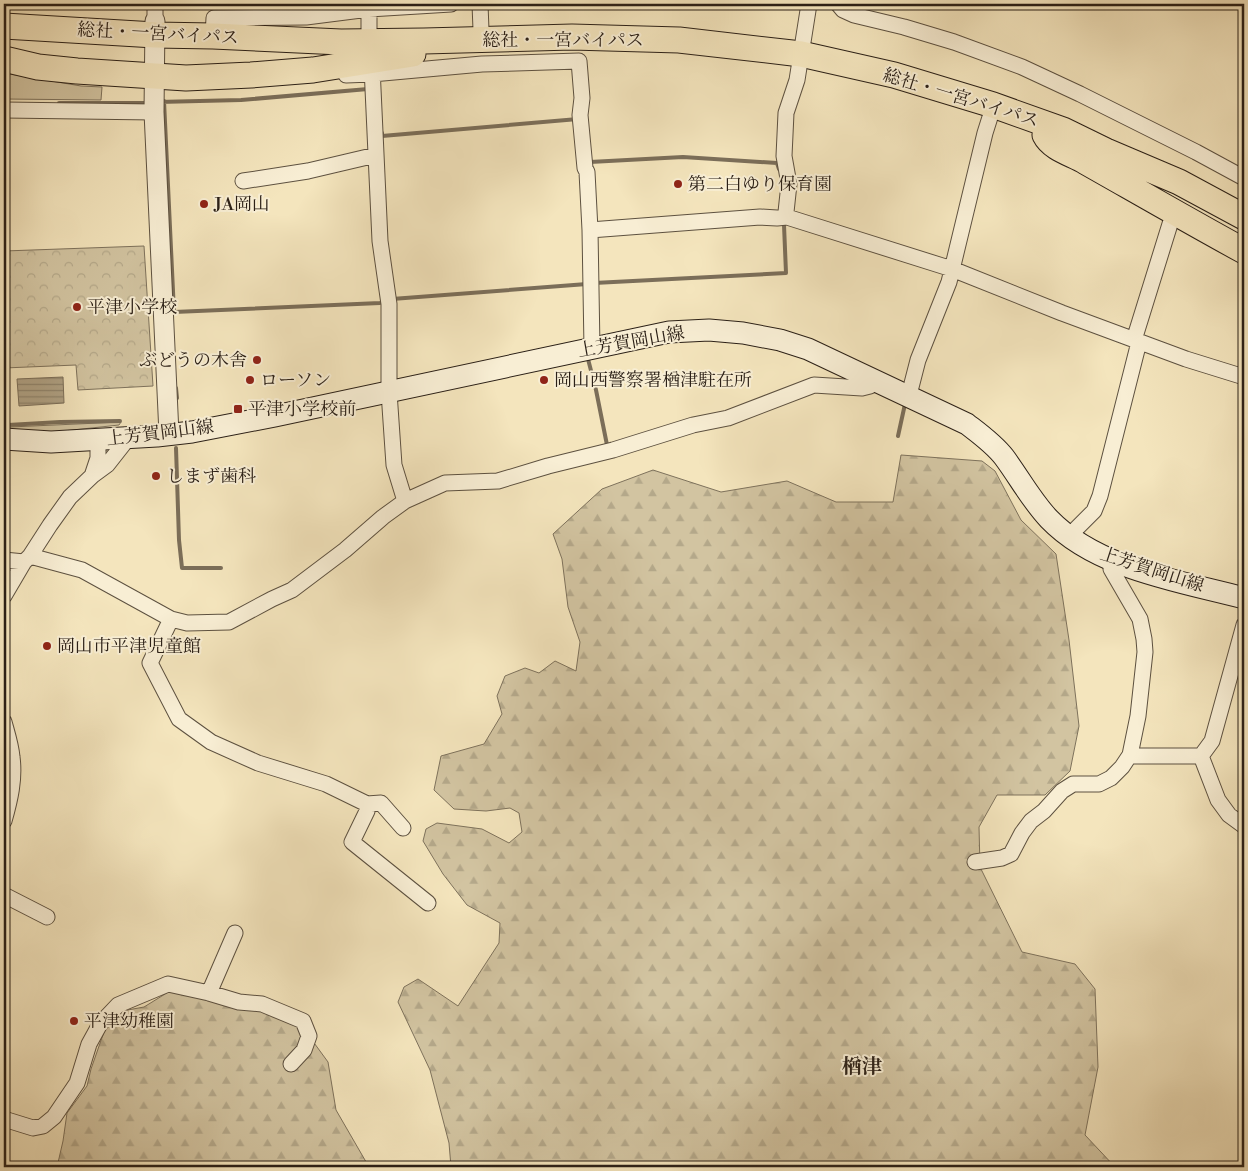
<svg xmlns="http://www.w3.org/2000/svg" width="1248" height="1171" font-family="'Libre Bodoni','Noto Serif JP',serif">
	<defs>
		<pattern id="forest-firs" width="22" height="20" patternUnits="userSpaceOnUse" patternTransform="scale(1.25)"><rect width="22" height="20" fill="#d2c4a1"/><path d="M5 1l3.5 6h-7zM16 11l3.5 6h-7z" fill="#b4a88a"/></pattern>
		<pattern id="park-crowns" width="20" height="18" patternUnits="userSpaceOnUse" patternTransform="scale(1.25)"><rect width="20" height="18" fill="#d2c4a1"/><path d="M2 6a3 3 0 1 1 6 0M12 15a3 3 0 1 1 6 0" fill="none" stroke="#b4a88a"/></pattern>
		<pattern id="water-rules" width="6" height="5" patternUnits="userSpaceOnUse" patternTransform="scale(1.25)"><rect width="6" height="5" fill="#b0a285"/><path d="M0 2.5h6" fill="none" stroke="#8f846c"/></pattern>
	</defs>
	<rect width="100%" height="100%" fill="#f4e5bd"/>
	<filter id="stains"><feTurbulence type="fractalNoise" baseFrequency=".004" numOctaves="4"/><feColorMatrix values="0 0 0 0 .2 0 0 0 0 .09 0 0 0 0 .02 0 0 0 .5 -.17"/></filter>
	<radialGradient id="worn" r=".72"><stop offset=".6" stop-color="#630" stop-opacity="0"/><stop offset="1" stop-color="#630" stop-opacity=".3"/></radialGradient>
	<path fill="#d2c4a1" stroke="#7e725c" d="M4,73l77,13 21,1 -1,13 -97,-1z
		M121,422l-2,3 -74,8 -34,-2 -1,-4z"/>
	<path fill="url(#forest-firs)" stroke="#7e725c" d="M901,455l81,6 13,10 26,49 35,34 13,86 10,86 -9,45 -25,24h-48l-18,32 1,40 42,85 53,12 20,25 3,78 -13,68 30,32h-664l-2,-24 -19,-73 -32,-68 6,-15 14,-8 40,27 41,-63 1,-20 -33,-18 -24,-31 -20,-33 3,-12 11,-6 45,6 27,14 13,-11 -3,-19 -9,-5 -24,3 -32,-2 -20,-19 7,-34 43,-12 18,-30 -5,-18 8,-20 20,-8 14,5 16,-12 21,10 4,-29 -12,-35 -6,-48 -9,-25 49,-45 51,-19 68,22 66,-11 49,21h57z
		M170,991l92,18 39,16 27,37 8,48 33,57h-312l6,-26 4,-28 20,-27 4,-17 14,-40 17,-18 22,-4z"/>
	<path fill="url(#park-crowns)" stroke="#7e725c" d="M144,246l9,140 -75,4 -2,-25 -72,3v-117z"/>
	<path fill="url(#water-rules)" stroke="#7b6e59" d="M63,377l1,26 -45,3 -2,-27z"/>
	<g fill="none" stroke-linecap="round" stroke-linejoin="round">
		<path stroke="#7b6e59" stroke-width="4" d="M164,101l10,211 206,-9 5,-2
			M158,102l83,-2 127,-11
			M59,103h90
			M382,133v3l196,-17
			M590,161v1l93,-5 94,6 2,6
			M594,283l192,-10 -2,-48 -1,-4
			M392,299l195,-15
			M588,359l8,31 11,55
			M176,388l1,10
			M8,425l52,-3 60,-1
			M898,436l7,-32
			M176,448l3,92 3,28h39"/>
		<defs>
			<path id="minor" d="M155,4v17
				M369,4v30
				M480,4l1,26
				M838,4l5,6 11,5 50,12 50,15 68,25 58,27 116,58 48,26
				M213,36l1,-18 92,-1 63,-8 82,-5
				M372,67l8,174 9,63v88l5,73 11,36
				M346,75l26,-1 110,-10 97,-3 3,37 -2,17 5,53 2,4 3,58 2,118
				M4,110l150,2
				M243,181l65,-10 68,-16
				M787,217l165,52 110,44 124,46 58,18
				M590,230l170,-13 17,1 10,-1 -1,-5 3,-28 -5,-28 2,-43 11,-33 12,-76
				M1134,340l36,-116 5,-11
				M909,395l9,-35 31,-78 36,-149 6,-19
				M92,476l6,-18v-18
				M1069,536l25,-25 6,-15 39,-154
				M30,556l52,14 89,49 16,4 42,-1 43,-23 20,-9 53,-40 38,-33 22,-16 40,-18 53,-2 50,-15 65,-16 80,-25 35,-7 86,-33 48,3 8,-2 5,-5
				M4,560l20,2
				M1112,561l-1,8 29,50 4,20 1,13 -7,64 -8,39 9,1h62l17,44 11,15 15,11
				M4,596l20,-34 6,-6 20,-31 20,-28 22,-21 15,-11 22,-28
				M171,619l-21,44 29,56 32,23 47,21 68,21 41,20 14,-1 22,25
				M4,722c3,11 7,23 8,35 3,22 -2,43 -8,64
				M1201,756l11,-15 32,-116
				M367,804v7l-15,31 76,61
				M975,862l27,-4 9,-4 11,-21 9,-12 13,-10 18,-20 11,-7h26l12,-6 11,-11 8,-12
				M4,895l43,22
				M209,993l26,-60
				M4,1119l29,9 10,-2 11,-9 23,-34 12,-39 11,-20 18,-19 50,-21 41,9 30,9 23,2 41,17 6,15 -5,14 -13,14"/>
			<path id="tertiary" d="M155,21l-1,91 15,322"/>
			<path id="secondary" d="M4,439l47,3 106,-6 35,-4 83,-16 394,-84 40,-2 34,3 37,7 28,9 159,75c13,10 27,20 37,33 15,20 27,43 45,62 48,50 131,62 195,79"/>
			<path id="trunk" d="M4,26l151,9 58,1 128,6 83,-1 148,-4 107,3 122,14 93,21 99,30 70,25 43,21 73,31 65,35
				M4,59l34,8 39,4 109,7 65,-3 62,-5 100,-16
				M1045,135c7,14 28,19 41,27 53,30 105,60 158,89"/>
		</defs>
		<use href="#minor" stroke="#5d5140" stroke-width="17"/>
		<use href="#tertiary" stroke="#5d5140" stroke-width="21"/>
		<use href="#secondary" stroke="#2b2017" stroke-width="23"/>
		<use href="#trunk" stroke="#2b2017" stroke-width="27"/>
		<use href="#minor" stroke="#f8eed4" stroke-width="15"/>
		<use href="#tertiary" stroke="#f8eed4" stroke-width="19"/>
		<use href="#secondary" stroke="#f8eed4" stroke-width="21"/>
		<use href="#trunk" stroke="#f4e5bd" stroke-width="25"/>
	</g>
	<g fill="#8f2418" stroke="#f8eed4" stroke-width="2">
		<circle cx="678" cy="184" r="5"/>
		<circle cx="204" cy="204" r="5"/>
		<circle cx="77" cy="307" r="5"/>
		<circle cx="257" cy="360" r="5"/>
		<circle cx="250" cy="380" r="5"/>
		<circle cx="544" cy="380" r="5"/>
		<rect x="233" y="404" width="10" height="10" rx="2.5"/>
		<circle cx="156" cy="476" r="5"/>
		<circle cx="47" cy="646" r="5"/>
		<circle cx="74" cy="1021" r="5"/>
	</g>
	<g text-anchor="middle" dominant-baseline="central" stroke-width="4" stroke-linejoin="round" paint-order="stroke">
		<g font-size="18" fill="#2b2017" stroke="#f8eed4">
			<text transform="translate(158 34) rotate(3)">総社・一宮バイパス</text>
			<text x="563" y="40">総社・一宮バイパス</text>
			<text transform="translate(961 98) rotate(17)">総社・一宮バイパス</text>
			<text transform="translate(631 342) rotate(-10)">上芳賀岡山線</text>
			<text transform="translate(160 433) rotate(-7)">上芳賀岡山線</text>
			<text transform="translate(1152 570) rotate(18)">上芳賀岡山線</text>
		</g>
		<g font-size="18" fill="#2b2017" stroke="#f8eed4" text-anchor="start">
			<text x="688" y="184">第二白ゆり保育園</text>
			<text x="214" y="204">JA岡山</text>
			<text x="87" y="307">平津小学校</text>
			<text x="247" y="360" text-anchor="end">ぶどうの木舎</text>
			<text x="260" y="380">ローソン</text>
			<text x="554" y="380">岡山西警察署楢津駐在所</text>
			<text x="248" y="409">平津小学校前</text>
			<text x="166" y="476">しまず歯科</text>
			<text x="57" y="646">岡山市平津児童館</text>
			<text x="84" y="1021">平津幼稚園</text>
		</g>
		<g font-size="20" font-weight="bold" fill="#2b2017" stroke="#f8eed4">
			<text x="862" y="1067">楢津</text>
		</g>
	</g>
	<rect width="1248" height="1171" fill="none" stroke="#f4e5bd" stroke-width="20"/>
	<rect x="5" y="5" width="1238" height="1161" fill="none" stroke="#2b2017" stroke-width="2.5"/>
	<rect x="10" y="10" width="1228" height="1151" fill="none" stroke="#2b2017"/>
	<rect width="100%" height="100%" filter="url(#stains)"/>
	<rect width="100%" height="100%" fill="url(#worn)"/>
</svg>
